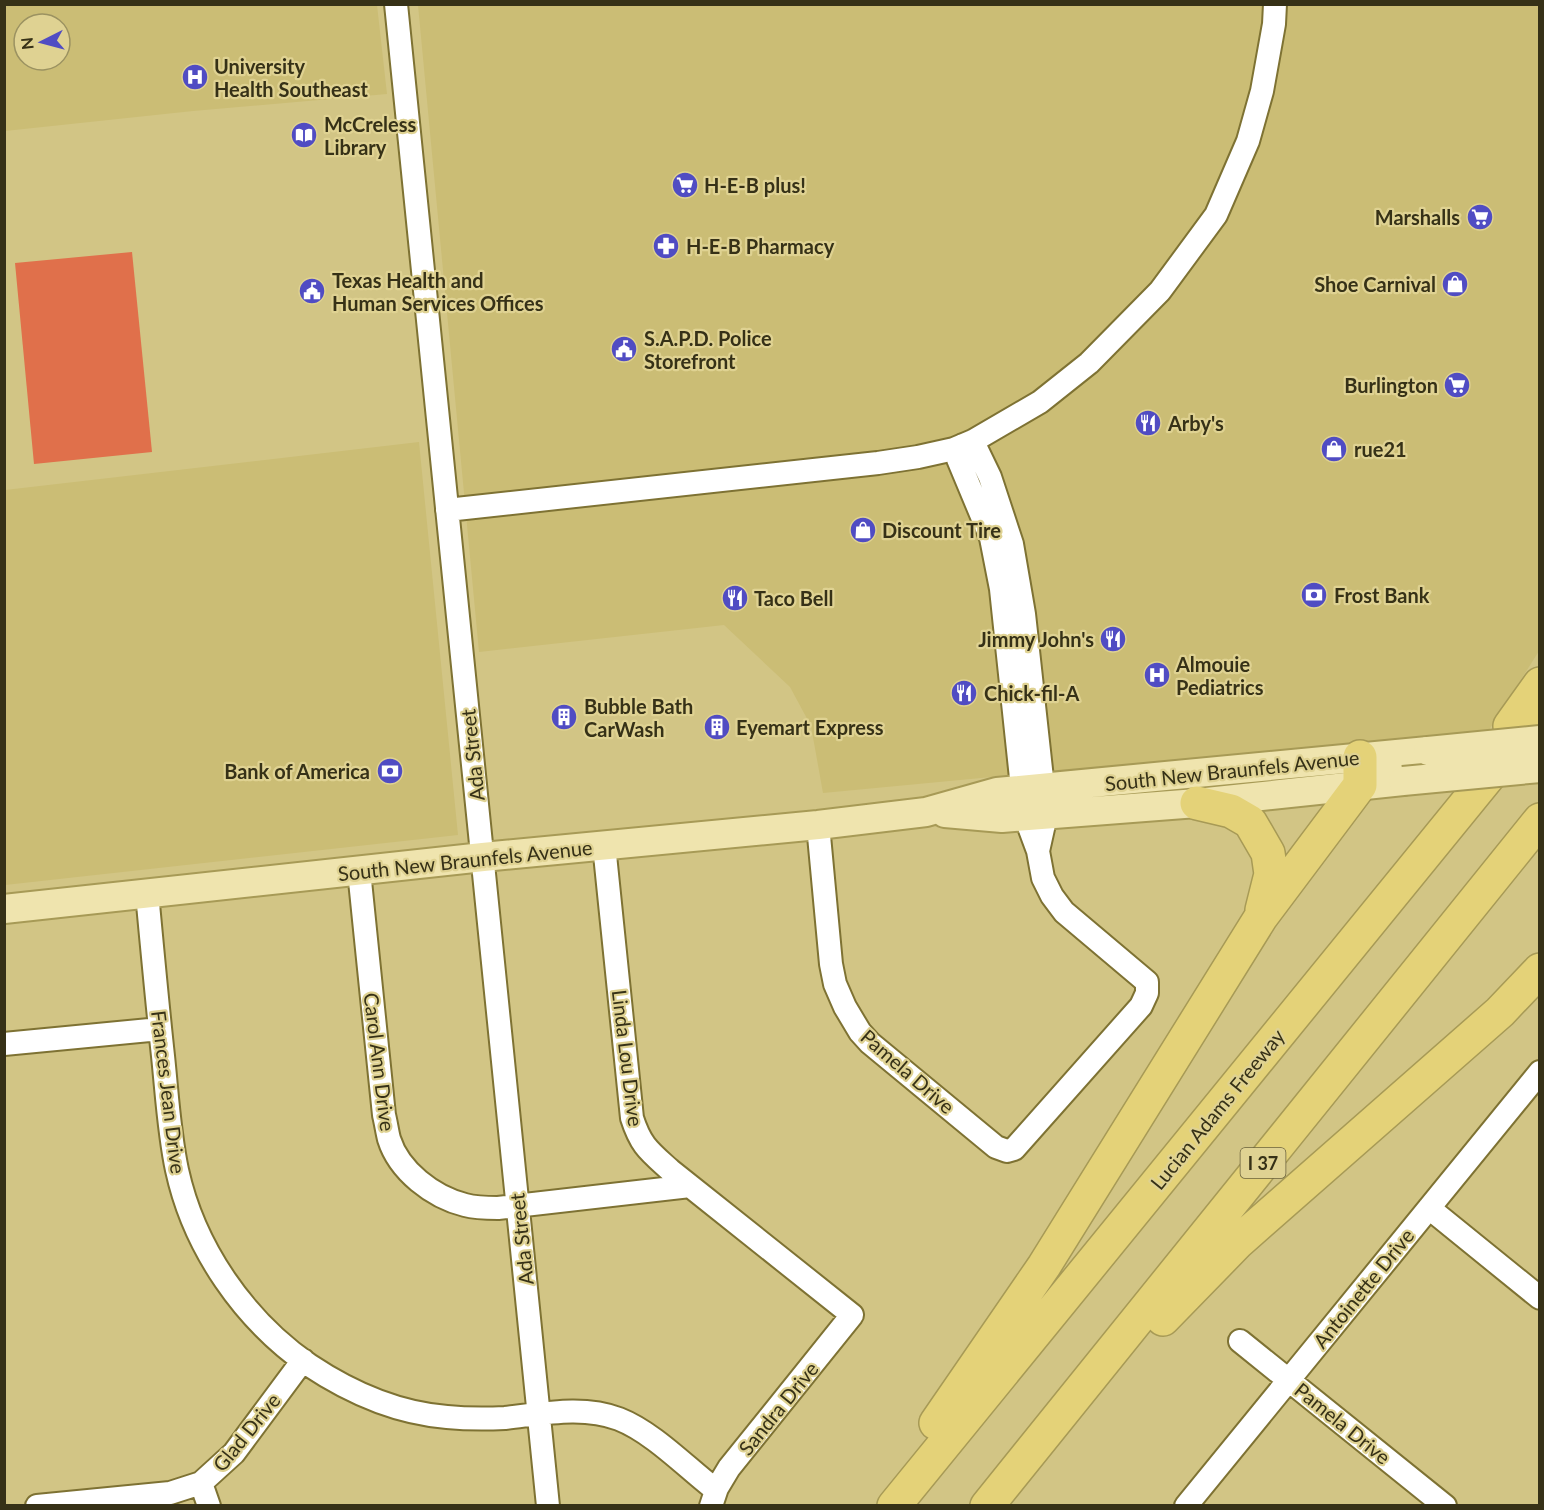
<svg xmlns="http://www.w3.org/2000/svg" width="1544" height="1510" font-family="Lato,sans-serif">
	<rect width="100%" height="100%" fill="#d2c585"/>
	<path fill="#cbbd75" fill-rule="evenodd" d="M4,5h373l10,89 -194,17 -188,20zM24,24h36v36h-36z
		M418,5h1121v646l-50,79 -666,63 -12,-67 -21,-39 -66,-62 -245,27z
		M419,442l39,393 -453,50v-395z"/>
	<path fill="#e0704b" d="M132,252l20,200 -118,12 -19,-201z"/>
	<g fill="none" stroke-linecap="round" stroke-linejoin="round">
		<defs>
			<path id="minor" d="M396,4l152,1502
				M447,510l431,-47 40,-6 36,-8 19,-8 67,-39 49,-39 71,-72 56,-76 32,-74 14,-50 12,-67 1,-20
				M818,825l13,139 4,20 10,23 15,25 10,11 126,104 11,4 7,-2 127,-143 6,-13v-11l-83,-70 -12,-16 -9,-18 -5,-27 -13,-35 -24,-227 -10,-51 -33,-79 5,-14 14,5 13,27 22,67 12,70 22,201 -8,36
				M604,845l28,273c9,28 17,33 38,52l182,145 -123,153 -12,20 -6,18
				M359,871l25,244c2,8 3,16 5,24 10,32 44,58 76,66 11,3 22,3 33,3l192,-22
				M147,893c5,54 10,108 16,163 4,38 6,77 14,114 17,78 67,150 132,195 42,28 88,48 138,52 20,2 38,2 58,1 37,-4 78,-13 114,1 33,13 65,46 93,68l5,1
				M4,1044l156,-15
				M1429,1208l111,90
				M1240,1341l205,165
				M201,1483l8,23
				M37,1506l133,-13 31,-10 33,-30 69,-93
				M1186,1506l354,-434"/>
			<path id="major" d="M945,813l57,5 195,-15 206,-22
				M4,909l479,-52 335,-32 108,-13 71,-20 431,-41"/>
			<path id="highway" d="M1510,726l30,-42
				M1197,803l34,8 19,11 18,31 3,21 -9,36
				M1163,1319l75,-77 262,-230 40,-42
				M936,1423l108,-157 217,-349 99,-132v-28
				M894,1506l646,-793
				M987,1506l553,-686"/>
		</defs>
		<use href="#minor" stroke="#7e7233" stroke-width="26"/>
		<use href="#major" stroke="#a79a56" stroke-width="32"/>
		<use href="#highway" stroke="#a79a56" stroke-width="36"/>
		<use href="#minor" stroke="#fff" stroke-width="22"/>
		<use href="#major" stroke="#efe4ae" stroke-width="28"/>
		<use href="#highway" stroke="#e4d278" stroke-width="33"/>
		<defs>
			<path id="major-bridge" d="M1428,751l112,-11
				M1403,781l137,-13"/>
		</defs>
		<use href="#major-bridge" stroke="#a79a56" stroke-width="32" stroke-linecap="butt"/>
		<use href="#major-bridge" stroke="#efe4ae" stroke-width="28"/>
	</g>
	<defs>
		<symbol id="hospital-disc" viewBox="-11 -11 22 22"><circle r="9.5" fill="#504cc3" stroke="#dfd292"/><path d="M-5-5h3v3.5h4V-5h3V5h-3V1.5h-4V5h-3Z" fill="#fff"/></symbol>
		<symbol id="library-disc" viewBox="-11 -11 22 22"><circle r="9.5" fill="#504cc3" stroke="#dfd292"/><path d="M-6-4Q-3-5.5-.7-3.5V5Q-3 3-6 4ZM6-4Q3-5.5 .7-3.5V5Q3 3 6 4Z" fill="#fff"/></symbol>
		<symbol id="supermarket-disc" viewBox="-11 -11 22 22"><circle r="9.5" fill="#504cc3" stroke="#dfd292"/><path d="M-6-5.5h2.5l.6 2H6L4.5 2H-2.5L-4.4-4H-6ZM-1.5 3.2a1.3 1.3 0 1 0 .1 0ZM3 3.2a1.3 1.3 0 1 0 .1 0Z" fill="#fff"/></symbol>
		<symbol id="pharmacy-disc" viewBox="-11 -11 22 22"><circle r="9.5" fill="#504cc3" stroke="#dfd292"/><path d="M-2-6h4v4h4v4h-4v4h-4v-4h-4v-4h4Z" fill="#fff"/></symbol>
		<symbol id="shop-disc" viewBox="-11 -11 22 22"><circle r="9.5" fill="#504cc3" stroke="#dfd292"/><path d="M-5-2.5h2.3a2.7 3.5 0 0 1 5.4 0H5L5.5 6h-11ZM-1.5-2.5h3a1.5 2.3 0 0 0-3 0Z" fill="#fff"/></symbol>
		<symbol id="civic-disc" viewBox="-11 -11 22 22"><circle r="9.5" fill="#504cc3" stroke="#dfd292"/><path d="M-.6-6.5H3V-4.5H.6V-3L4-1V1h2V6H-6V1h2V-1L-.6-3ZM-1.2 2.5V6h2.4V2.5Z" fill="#fff"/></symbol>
		<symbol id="restaurant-disc" viewBox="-11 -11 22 22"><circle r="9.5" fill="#504cc3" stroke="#dfd292"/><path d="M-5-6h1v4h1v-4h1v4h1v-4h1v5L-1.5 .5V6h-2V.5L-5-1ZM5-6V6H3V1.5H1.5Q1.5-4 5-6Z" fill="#fff"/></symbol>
		<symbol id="bank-disc" viewBox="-11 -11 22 22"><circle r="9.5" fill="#504cc3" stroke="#dfd292"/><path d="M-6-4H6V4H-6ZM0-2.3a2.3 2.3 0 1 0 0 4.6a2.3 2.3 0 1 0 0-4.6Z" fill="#fff"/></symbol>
		<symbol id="building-disc" viewBox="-11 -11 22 22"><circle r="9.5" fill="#504cc3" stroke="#dfd292"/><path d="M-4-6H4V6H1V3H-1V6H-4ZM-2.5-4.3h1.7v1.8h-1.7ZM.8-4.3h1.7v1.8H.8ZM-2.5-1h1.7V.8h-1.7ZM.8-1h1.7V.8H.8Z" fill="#fff"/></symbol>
	</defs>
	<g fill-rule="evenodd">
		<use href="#hospital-disc" x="180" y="62" width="30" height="30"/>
		<use href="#library-disc" x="289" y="120" width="30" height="30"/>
		<use href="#supermarket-disc" x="670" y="170" width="30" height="30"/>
		<use href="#supermarket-disc" x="1465" y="202" width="30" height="30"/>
		<use href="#pharmacy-disc" x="651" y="231" width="30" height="30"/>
		<use href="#shop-disc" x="1440" y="269" width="30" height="30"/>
		<use href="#civic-disc" x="297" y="276" width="30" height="30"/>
		<use href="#civic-disc" x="609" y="334" width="30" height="30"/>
		<use href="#supermarket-disc" x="1442" y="370" width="30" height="30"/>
		<use href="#restaurant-disc" x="1133" y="408" width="30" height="30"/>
		<use href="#shop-disc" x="1319" y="434" width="30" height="30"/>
		<use href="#shop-disc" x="848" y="515" width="30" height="30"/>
		<use href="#bank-disc" x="1299" y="580" width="30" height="30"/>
		<use href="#restaurant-disc" x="720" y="583" width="30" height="30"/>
		<use href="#restaurant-disc" x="1098" y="624" width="30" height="30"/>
		<use href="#hospital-disc" x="1142" y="660" width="30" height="30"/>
		<use href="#restaurant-disc" x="949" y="678" width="30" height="30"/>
		<use href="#building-disc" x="549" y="702" width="30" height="30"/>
		<use href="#building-disc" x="702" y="712" width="30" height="30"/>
		<use href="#bank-disc" x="375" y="756" width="30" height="30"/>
	</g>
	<g text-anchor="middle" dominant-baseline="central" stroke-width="4.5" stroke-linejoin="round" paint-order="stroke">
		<rect fill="#dfd292" stroke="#69613c" stroke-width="1.5" x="1240.5" y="1148" width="45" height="30" rx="4.5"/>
		<g font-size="18" font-weight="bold" fill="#363117">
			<text x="1263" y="1163">I 37</text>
		</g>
		<g font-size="20" font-weight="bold" fill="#363117" stroke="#dfd292" text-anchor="start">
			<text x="214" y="66">University<tspan x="214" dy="23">Health Southeast</tspan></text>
			<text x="324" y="124">McCreless<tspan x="324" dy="23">Library</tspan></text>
			<text x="704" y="185">H-E-B plus!</text>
			<text x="1460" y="217" text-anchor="end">Marshalls</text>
			<text x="686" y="246">H-E-B Pharmacy</text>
			<text x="332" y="280">Texas Health and<tspan x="332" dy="23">Human Services Offices</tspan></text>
			<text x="1436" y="284" text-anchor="end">Shoe Carnival</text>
			<text x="644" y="338">S.A.P.D. Police<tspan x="644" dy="23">Storefront</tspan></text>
			<text x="1438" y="385" text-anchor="end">Burlington</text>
			<text x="1168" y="423">Arby's</text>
			<text x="1354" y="449">rue21</text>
			<text x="882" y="530">Discount Tire</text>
			<text x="1334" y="595">Frost Bank</text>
			<text x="754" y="598">Taco Bell</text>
			<text x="1094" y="639" text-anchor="end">Jimmy John's</text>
			<text x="1176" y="664">Almouie<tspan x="1176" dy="23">Pediatrics</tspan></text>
			<text x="984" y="693">Chick-fil-A</text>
			<text x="584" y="706">Bubble Bath<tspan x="584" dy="23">CarWash</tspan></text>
			<text x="736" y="727">Eyemart Express</text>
			<text x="370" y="771" text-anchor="end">Bank of America</text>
		</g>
		<g font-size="20" fill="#363117" stroke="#dfd292">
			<text transform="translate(472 755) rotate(-96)">Ada Street</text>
			<text transform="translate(1232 770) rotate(-6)">South New Braunfels Avenue</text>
			<text transform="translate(465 860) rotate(-6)">South New Braunfels Avenue</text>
			<text transform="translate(628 1058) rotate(83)">Linda Lou Drive</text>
			<text transform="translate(380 1062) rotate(83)">Carol Ann Drive</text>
			<text transform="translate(908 1071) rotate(41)">Pamela Drive</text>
			<text transform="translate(169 1092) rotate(83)">Frances Jean Drive</text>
			<text transform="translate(1217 1109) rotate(-51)">Lucian Adams Freeway</text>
			<text transform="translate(521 1239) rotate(-96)">Ada Street</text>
			<text transform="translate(1363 1288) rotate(-51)">Antoinette Drive</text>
			<text transform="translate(778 1408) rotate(-51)">Sandra Drive</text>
			<text transform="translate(1343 1423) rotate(39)">Pamela Drive</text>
			<text transform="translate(246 1432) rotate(-51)">Glad Drive</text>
		</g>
	</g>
	<rect width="1544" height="1510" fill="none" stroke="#363117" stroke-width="12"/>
	<g transform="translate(42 42) rotate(264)"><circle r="28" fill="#dfd292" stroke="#9b9261" stroke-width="1.5"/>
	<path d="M0-4.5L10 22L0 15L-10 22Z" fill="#504cc3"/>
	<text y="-9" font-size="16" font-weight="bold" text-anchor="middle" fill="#363117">N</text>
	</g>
</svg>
